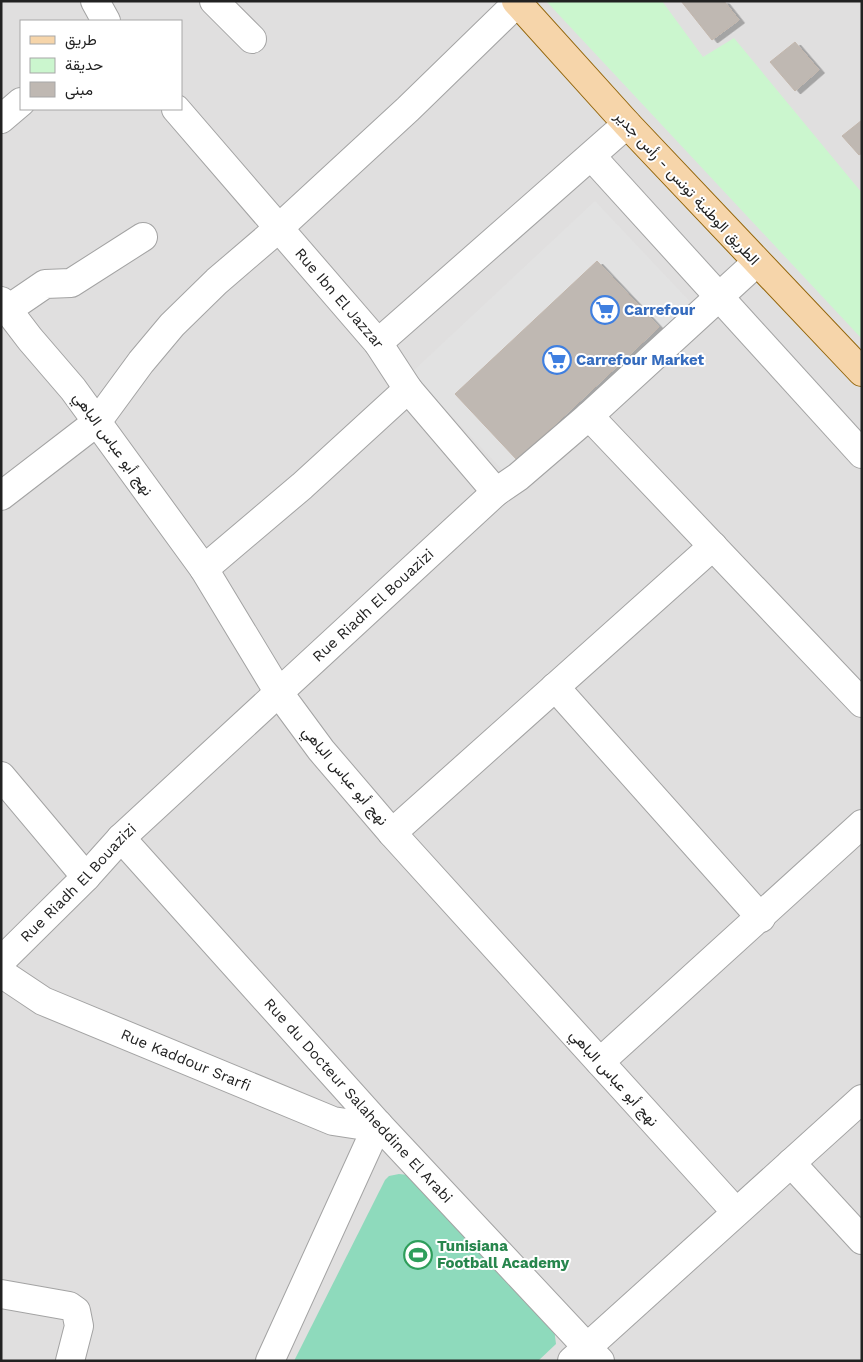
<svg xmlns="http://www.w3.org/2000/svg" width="863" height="1362" font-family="'Work Sans',Vazirmatn,sans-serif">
	<defs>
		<filter id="shadow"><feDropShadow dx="5.5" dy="3" stdDeviation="0" flood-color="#0004"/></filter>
	</defs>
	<rect width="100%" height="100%" fill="#f1eee9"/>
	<path fill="#e0dfdf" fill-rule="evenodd" d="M1,1h861v1360h-861zM21,21h160v88h-160z"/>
	<path fill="#cbf6ce" d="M546,1h116l41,56 31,-19 128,155v146z"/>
	<path fill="#8edabc" d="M399,1174l9,1 146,153 2,16 -18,17h-244l91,-181 4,-4z"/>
	<path fill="#e2e2e2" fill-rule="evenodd" d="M595,201l100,106 -184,172 -100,-106zM597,261l62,66 -142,132 -62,-65z"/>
	<path fill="#bfb8b2" stroke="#c2b6ac" filter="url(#shadow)" d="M681,1h43l15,19 -27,20z
		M795,42l24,28 -24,21 -25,-29z
		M862,120v33l-3,2 -17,-19z
		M597,261l62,66 -142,133 -62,-66z"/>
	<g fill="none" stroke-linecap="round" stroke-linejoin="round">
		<defs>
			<g id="minor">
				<path d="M95,1l11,20"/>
				<path d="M214,1l38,38"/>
				<path id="s1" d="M176,109l202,234 30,46 88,103"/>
				<path d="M1,119l20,-17"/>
				<path d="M592,157l270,297"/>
				<path d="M1,301l29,38 43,50 131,180 75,124 42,57 71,83 344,379"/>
				<path d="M7,310l38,-26 26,-1 72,-46"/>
				<path d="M378,343l249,-219"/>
				<path d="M589,416l273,287"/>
				<path d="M1,496l96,-74 44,-60 31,-37 45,-44 63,-54 128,-118 110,-107"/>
				<path d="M204,569l98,-83 106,-97"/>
				<path d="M555,687l206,231"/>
				<path d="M1,776l85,101"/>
				<path d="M392,833l321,-287"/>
				<path id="s2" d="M121,838l257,286 222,237"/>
				<path id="s3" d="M1,961l85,-84 35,-39 375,-346 22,-15 71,-61 168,-154"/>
				<path id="s4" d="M1,973l42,28 290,120 26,4 19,-1 -108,237"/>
				<path d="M600,1062l262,-238"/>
				<path d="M791,1163l71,77"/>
				<path d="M1,1294l68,12 7,5 3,15 -9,35"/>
				<path d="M572,1361l290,-262"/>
			</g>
			<path id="major" d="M516,1l111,123 235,248"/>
		</defs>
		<use href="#minor" stroke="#a3a3a3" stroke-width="30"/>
		<use href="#major" stroke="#94660b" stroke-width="30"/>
		<use href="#minor" stroke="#fff" stroke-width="28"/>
		<use href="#major" stroke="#f6d5aa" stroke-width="28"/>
	</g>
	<defs>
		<symbol id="supermarket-ring" viewBox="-11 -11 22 22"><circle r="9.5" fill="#fff" stroke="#3f7fe0" stroke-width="1.5"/><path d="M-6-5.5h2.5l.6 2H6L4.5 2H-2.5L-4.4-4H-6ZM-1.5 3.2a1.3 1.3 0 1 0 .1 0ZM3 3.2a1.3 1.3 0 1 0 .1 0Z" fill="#3f7fe0"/></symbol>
		<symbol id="stadium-ring" viewBox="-11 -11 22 22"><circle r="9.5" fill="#fff" stroke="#2e9e5b" stroke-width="1.5"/><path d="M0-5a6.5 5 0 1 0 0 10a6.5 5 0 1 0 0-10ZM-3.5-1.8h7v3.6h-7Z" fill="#2e9e5b"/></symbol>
	</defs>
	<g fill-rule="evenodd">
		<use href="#supermarket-ring" x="589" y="294" width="32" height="32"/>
		<use href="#supermarket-ring" x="541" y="344" width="32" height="32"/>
		<use href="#stadium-ring" x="402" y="1239" width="32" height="32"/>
	</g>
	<g text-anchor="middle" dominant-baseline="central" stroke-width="4" stroke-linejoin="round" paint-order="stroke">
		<g font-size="15" fill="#222" stroke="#fff">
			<text transform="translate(687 188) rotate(47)">الطريق الوطنية تونس - رأس جدير</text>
			<text stroke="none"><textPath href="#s1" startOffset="250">Rue Ibn El Jazzar</textPath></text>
			<text transform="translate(113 444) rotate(54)">نهج أبو عباس الباهي</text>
			<text stroke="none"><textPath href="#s3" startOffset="515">Rue Riadh El Bouazizi</textPath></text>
			<text transform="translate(345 776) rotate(50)">نهج أبو عباس الباهي</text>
			<text stroke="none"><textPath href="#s3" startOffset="110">Rue Riadh El Bouazizi</textPath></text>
			<text stroke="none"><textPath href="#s4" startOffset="205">Rue Kaddour Srarfi</textPath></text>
			<text transform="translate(614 1078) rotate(48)">نهج أبو عباس الباهي</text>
			<text stroke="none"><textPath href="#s2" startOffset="354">Rue du Docteur Salaheddine El Arabi</textPath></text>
		</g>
		<g font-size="15" font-weight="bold" fill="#366cbe" stroke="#fff" text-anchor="start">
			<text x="624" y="310">Carrefour</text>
			<text x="576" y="360">Carrefour Market</text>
		</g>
		<g font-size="15" font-weight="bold" fill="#27864d" stroke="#fff" text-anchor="start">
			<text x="437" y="1246">Tunisiana<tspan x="437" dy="17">Football Academy</tspan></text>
		</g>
	</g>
	<rect width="863" height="1362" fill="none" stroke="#222222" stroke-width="5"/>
	<rect x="20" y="20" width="162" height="90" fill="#ffffff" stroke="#a7a7a7"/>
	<rect x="30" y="36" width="25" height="8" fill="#f6d5aa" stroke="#a7a7a7"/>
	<text x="65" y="45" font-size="15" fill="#222222">طريق</text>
	<rect x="30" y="58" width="25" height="15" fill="#cbf6ce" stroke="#a7a7a7"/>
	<text x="65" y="70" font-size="15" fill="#222222">حديقة</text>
	<rect x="30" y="82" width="25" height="15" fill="#bfb8b2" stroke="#a7a7a7"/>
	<text x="65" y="95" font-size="15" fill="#222222">مبنى</text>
</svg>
